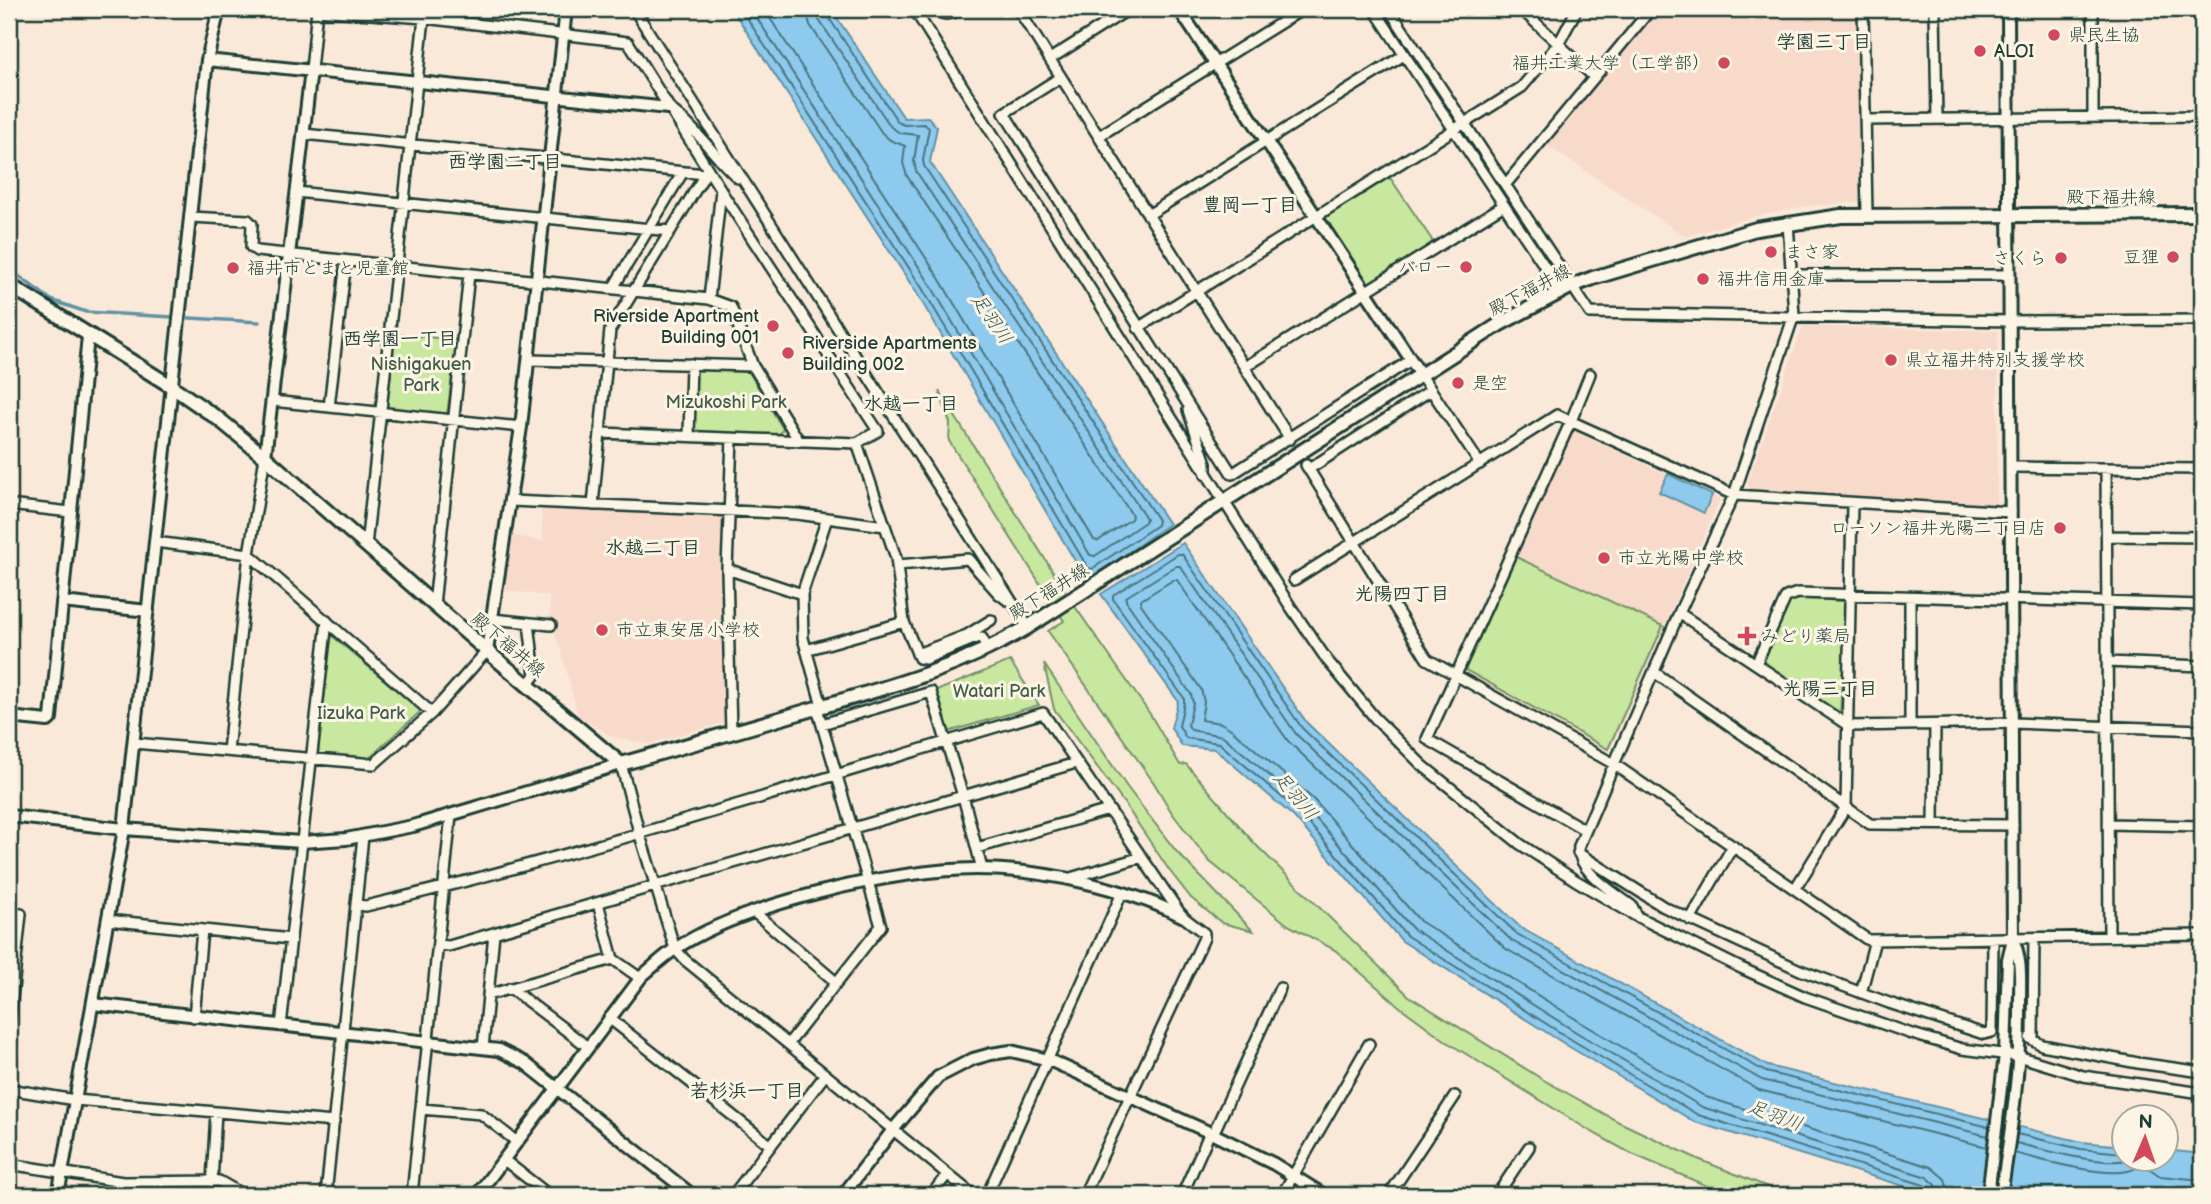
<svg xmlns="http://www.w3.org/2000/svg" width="2211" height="1204" font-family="'Balsamiq Sans','Klee One',sans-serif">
	<rect width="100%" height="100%" fill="#fae9d9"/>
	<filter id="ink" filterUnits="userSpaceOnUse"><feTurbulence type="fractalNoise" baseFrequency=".0143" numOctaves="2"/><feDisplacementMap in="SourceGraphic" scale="14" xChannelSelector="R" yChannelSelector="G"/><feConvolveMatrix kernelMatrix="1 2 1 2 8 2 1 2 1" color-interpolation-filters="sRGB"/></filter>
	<g filter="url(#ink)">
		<path fill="#f8dacb" d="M1656,9h201l3,193 -51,4 -49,9 -73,21 -5,-2 -135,-88 -1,-5z
			M1803,326l195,5 -1,174 -247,-15 -3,-6z
			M1571,430l149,69 -109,249 -4,4 -145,-80z
			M541,507l179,7 4,5 1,199 -3,5 -74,21 -35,-7 -35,-21 -18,-69 -10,-27 -1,-24 -46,-6 7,-55 33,6z"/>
		<path fill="#c8e79f" stroke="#74926a" stroke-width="2" d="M1385,178l6,1 41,61 -1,6 -58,37 -6,-1 -42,-63 1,-4z
			M395,334l62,6 -10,75 -60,-7z
			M695,370l54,2 34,57 -5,7 -85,-4z
			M939,391l137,217 74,106 30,51 6,-1 69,80 154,152 133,83 77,43 79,37 90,36h-60l-98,-42 -40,-22 -140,-87 -50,-37 -65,-57 -47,-25 -79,-64 -37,-48 -18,-30 -106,-152 16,-10 -115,-180 1,-18z
			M1516,557l147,69 -55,123 -144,-80z
			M1797,598l47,3 3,5 -7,107 -75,-48 -1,-6 26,-57z
			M331,635l90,76 -52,47 -51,-4z
			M1010,661l29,44 -91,27 -12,-41z
			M1044,664l83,123 49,64 77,80 -31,-8 -31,-25 -22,-28 -45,-67 -70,-94z"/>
		<path fill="#8ecaee" stroke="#6292a4" stroke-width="2" d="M732,9h99l73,109 24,-1 9,10 -7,35 239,362 -82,57 -171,-289z
			M1668,474l44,21 -8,18 -45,-21z
			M1183,543l124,180 214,205 247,138 314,76 41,4 1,12h42v-8l36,4v41h-269l-238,-73 -127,-76 -166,-105 -108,-124 -79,-68 -33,-3 -11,-18 7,-27 -77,-107z"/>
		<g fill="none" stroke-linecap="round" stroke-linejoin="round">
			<path stroke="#4b757e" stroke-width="2" d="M741,9l181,279 166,280 4,1 65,-44 1,-5 -234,-354 -1,-6 6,-32 -5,-4 -20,1 -6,-3 -71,-107 -1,-6
				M751,9l179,275 160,271 5,1 50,-34 1,-4 -230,-347 -2,-10 4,-26 -18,-2 -9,-6 -72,-107 -2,-11
				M764,9l175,269 155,262 4,1 33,-22 1,-4 -225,-339 -4,-13 2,-17 -15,-6 -8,-7 -72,-108 -4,-16
				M2017,1134l64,15 43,4
				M2016,1143c25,6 94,26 116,15
				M2014,1153c27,7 89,24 114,18 5,-1 10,-4 15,-7l17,12 42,4
				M1930,1195l-1,-6 -5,-4 -226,-70 -126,-75 -165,-104 -108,-124 -80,-69 -33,-5 -7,-12 5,-23v-5l-71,-99v-4l65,-41h4l120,174 215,206 249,138 223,55
				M1938,1195l-2,-10 -9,-8 -225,-70 -126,-75 -163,-103 -109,-124 -81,-69 -32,-6 -3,-5 5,-22 -2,-9 -65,-93v-4l50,-31h4l116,168 216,207 250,139 226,56
				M1949,1195l-4,-16 -14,-12 -225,-70 -124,-74 -162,-102 -107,-122 -82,-70 -10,-6 -20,-3 3,-18 -3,-13 -60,-85v-4l32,-20h4l111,161 218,208 253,141 228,57"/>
			<path stroke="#6292a4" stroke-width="3.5" d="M9,269l42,31 35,12 173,10"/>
			<path stroke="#cec7b8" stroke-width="9" stroke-dasharray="9 4.5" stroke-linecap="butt" d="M1290,439l16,26"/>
			<defs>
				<path id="minor" d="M634,9l394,618
					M914,9l376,597 37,54 48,58 47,47 98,79 55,36 61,36 105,52 64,29 104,36 53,16 56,7 65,20 119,17
					M935,9c9,8 16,5 26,0
					M1018,9l272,430
					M1374,9l187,282
					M1389,9l201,304 421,8 191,-1
					M1521,9l73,68
					M1863,9l4,205
					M1935,9l2,110
					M2093,9v108
					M1050,59l79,-50
					M311,70l6,-61
					M1061,77l-57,36 228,361 179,-114
					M673,111c25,19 41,46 65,67
					M1865,120l337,-4
					M303,134l402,40
					M1099,136l204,-127
					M1506,184l145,-175
					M296,192l374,39
					M1148,215l256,-160
					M190,217l58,3 4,4 -1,23 6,4 452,48 12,-109 -93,-148 -204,-24 -107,-8
					M1792,275h218
					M613,288l70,-116
					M709,299l22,8 22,59 46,75
					M1138,328l384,-241 37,-44 18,-34
					M530,360l223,6
					M1245,367l259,-162
					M1421,375l59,89
					M272,401l249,26
					M329,407l17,-146
					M1188,410l18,53v12
					M600,433l257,10 21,-12 -157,-240
					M689,436l2,-72
					M857,443l39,115 8,64 15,36 6,1 53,-22 4,1 6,12
					M1306,465l121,194 187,105 254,176 334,-5
					M2011,467l191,2
					M2106,468l3,468
					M1309,469l122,-79
					M511,501l286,13 88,12
					M9,505l61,7
					M593,505l17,-175 97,-159
					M2107,536l95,1
					M155,542l94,12 183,159
					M366,546l59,-537
					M898,565l70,-6 31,35 8,6
					M727,569l75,25
					M1294,580l263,-165 177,80 277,17
					M1910,597v128
					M434,605l35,-331
					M1679,613l170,113 163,-3 190,7
					M492,619l59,6
					M806,650l98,-28
					M917,654l50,-19 24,-15
					M2107,662l95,4
					M1756,664l30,-67 12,-4 404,12
					M1654,672l216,152 143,1
					M527,685l8,-10 -6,-52
					M822,706l-19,-68 -1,-44 25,-76
					M822,724l109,-32 32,104 19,73
					M731,733l-4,-164 5,-131
					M134,743l240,21 58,-51 55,-62
					M228,751l21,-197 16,-97
					M621,764l18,68 36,117 10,11 288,235
					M1934,824l1,-99
					M2108,824l94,2
					M1585,830l-158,-91 144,-318 19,-47
					M977,848l132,-38
					M1578,853l86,54 136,63 89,33 95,31 8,-2 1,-93
					M1067,879l75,-22
					M1795,889l51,-82 6,-304
					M598,903l15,56 27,19
					M356,905l10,1c228,-54 452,-127 677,-193l139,203 22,17v5l-120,257
					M9,912l12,2 -12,112
					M755,913l82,70
					M1636,914l-4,-8c-18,-14 -56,-35 -53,-60l100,-233 55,-118 60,-180 -6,-93
					M107,920l184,19
					M1690,920l43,-74
					M438,945l11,1 627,-183
					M510,988l78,59
					M1861,993l14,-53
					M488,995l125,-36
					M194,1017l8,-87
					M609,1018l162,128
					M281,1026l46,-405
					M2030,1038l12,7 96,18 64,9
					M2033,1039l1,-101
					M789,1043l92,-117 -64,-218
					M483,1048l11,-115
					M9,1089l66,11 259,22
					M421,1109l60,5 36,28
					M1213,1134l67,-146
					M504,1160l45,35
					M9,1164l114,18 96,-1 21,12 18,2
					M212,1182l4,-70
					M122,1195l1,-13
					M326,1195l37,-359
					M412,1195l39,-380
					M733,1195l92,-120
					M931,1195l16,-20
					M987,1195l135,-302
					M1182,1195l28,-63
					M1282,1195l87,-151
					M1389,1195l66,-99
					M1497,1195l32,-48"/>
				<path id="tertiary" d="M1179,9l242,366
					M207,60l461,48
					M265,457l46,-387
					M62,602l86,9
					M487,651l34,-224 45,-418
					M9,717l39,4 3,-3 37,-382
					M9,816l115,13 83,-769 12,-51
					M93,1004l406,46 26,13 167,132
					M58,1195l66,-366 177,13 45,-3 67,-13 208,-62
					M477,1195l165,-219c11,-9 21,-19 33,-27 67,-45 220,-80 301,-80 64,0 148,18 206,47
					M843,1195l49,-64 46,-54 35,-18 18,-5 20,-3 38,9 164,74 61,30 50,31
					M1988,1195l17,-140 3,-96 5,-20 -5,-930
					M2001,1195c10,-64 20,-128 19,-193 0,-22 2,-42 -7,-63"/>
				<path id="secondary" d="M9,285l162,101 49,34 45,37 222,194 134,113c67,-19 135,-38 202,-58 73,-21 138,-39 205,-79l472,-303 72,-38 21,-8 163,-49 85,-13 361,-2"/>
			</defs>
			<use href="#minor" stroke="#1f3d34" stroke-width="14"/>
			<use href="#tertiary" stroke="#1f3d34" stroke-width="16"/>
			<use href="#secondary" stroke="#1f3d34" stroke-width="18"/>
			<use href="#minor" stroke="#fcf5e5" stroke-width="9"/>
			<use href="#tertiary" stroke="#fcf5e5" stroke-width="10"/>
			<use href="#secondary" stroke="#fcf5e5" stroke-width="12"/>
		</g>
	</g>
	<g fill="#d1495b" stroke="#fcf5e5" stroke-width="2.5">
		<circle cx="2054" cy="35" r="7"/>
		<circle cx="1980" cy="51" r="7"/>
		<circle cx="1724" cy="63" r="7"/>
		<circle cx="1771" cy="252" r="7"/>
		<circle cx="2173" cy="257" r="7"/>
		<circle cx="2061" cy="258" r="7"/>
		<circle cx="1466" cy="267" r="7"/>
		<circle cx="233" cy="268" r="7"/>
		<circle cx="1703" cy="279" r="7"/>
		<circle cx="773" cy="326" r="7"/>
		<circle cx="788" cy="353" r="7"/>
		<circle cx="1891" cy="360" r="7"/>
		<circle cx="1458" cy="383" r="7"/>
		<circle cx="2060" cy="528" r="7"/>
		<circle cx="1604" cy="558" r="7"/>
		<circle cx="602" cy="630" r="7"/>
		<path d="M1743.5 625.5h7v7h7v7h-7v7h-7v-7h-7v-7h7z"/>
	</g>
	<g text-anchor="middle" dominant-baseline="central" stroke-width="6" stroke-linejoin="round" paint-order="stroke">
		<g font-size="18" fill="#1f3d34" stroke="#fcf5e5" text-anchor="start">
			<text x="2068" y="35">県民生協</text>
			<text x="1994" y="51">ALOI</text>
			<text x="1710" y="63" text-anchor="end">福井工業大学（工学部）</text>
			<text x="1785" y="252">まさ家</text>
			<text x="2159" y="257" text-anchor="end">豆狸</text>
			<text x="2047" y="258" text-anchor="end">さくら</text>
			<text x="1452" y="267" text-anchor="end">バロー</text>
			<text x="247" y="268">福井市とまと児童館</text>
			<text x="1717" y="279">福井信用金庫</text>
			<text x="759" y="316" text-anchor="end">Riverside Apartment<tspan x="759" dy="21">Building 001</tspan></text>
			<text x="802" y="343">Riverside Apartments<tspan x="802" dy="21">Building 002</tspan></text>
			<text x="1905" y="360">県立福井特別支援学校</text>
			<text x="1472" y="383">是空</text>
			<text x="2046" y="528" text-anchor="end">ローソン福井光陽二丁目店</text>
			<text x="1618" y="558">市立光陽中学校</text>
			<text x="616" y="630">市立東安居小学校</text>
			<text x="1761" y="636">みどり薬局</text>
		</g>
		<g font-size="18" fill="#1f3d34" stroke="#fcf5e5">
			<text x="2111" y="197">殿下福井線</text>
			<text transform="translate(1530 290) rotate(-28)">殿下福井線</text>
			<text transform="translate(1049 592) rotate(-32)">殿下福井線</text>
			<text transform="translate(508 645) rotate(40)">殿下福井線</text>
		</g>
		<g font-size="18" fill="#415f49" stroke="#fcf5e5">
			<text x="421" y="364">Nishigakuen<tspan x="421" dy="21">Park</tspan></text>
			<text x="726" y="402">Mizukoshi Park</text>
			<text x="999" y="691">Watari Park</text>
			<text x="361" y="713">Iizuka Park</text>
		</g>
		<g font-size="19" font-weight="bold" fill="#1f3d34" stroke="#fcf5e5">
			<text x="1824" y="42">学園三丁目</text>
			<text x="505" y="162">西学園二丁目</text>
			<text x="1250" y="205">豊岡一丁目</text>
			<text x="400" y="339">西学園一丁目</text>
			<text x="911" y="404">水越一丁目</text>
			<text x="653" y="548">水越二丁目</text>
			<text x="1402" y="594">光陽四丁目</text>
			<text x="1830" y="689">光陽三丁目</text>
			<text x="747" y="1091">若杉浜一丁目</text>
		</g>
		<g font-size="19" font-style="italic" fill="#355959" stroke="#fcf5e5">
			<text transform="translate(991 319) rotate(55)">足羽川</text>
			<text transform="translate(1295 796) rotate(50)">足羽川</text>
			<text transform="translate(1775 1116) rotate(20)">足羽川</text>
		</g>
	</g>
	<rect width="2211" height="1204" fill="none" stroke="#fcf5e5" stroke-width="35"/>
	<rect x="18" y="18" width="2176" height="1169" fill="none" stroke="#1f3d34" stroke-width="2.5" filter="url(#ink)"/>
	<g transform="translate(2145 1138) rotate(2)"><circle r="33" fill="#fcf5e5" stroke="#a4ab9e" stroke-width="2"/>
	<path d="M0-5L12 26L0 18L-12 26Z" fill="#d1495b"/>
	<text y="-10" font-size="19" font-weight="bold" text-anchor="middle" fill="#1f3d34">N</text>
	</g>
</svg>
